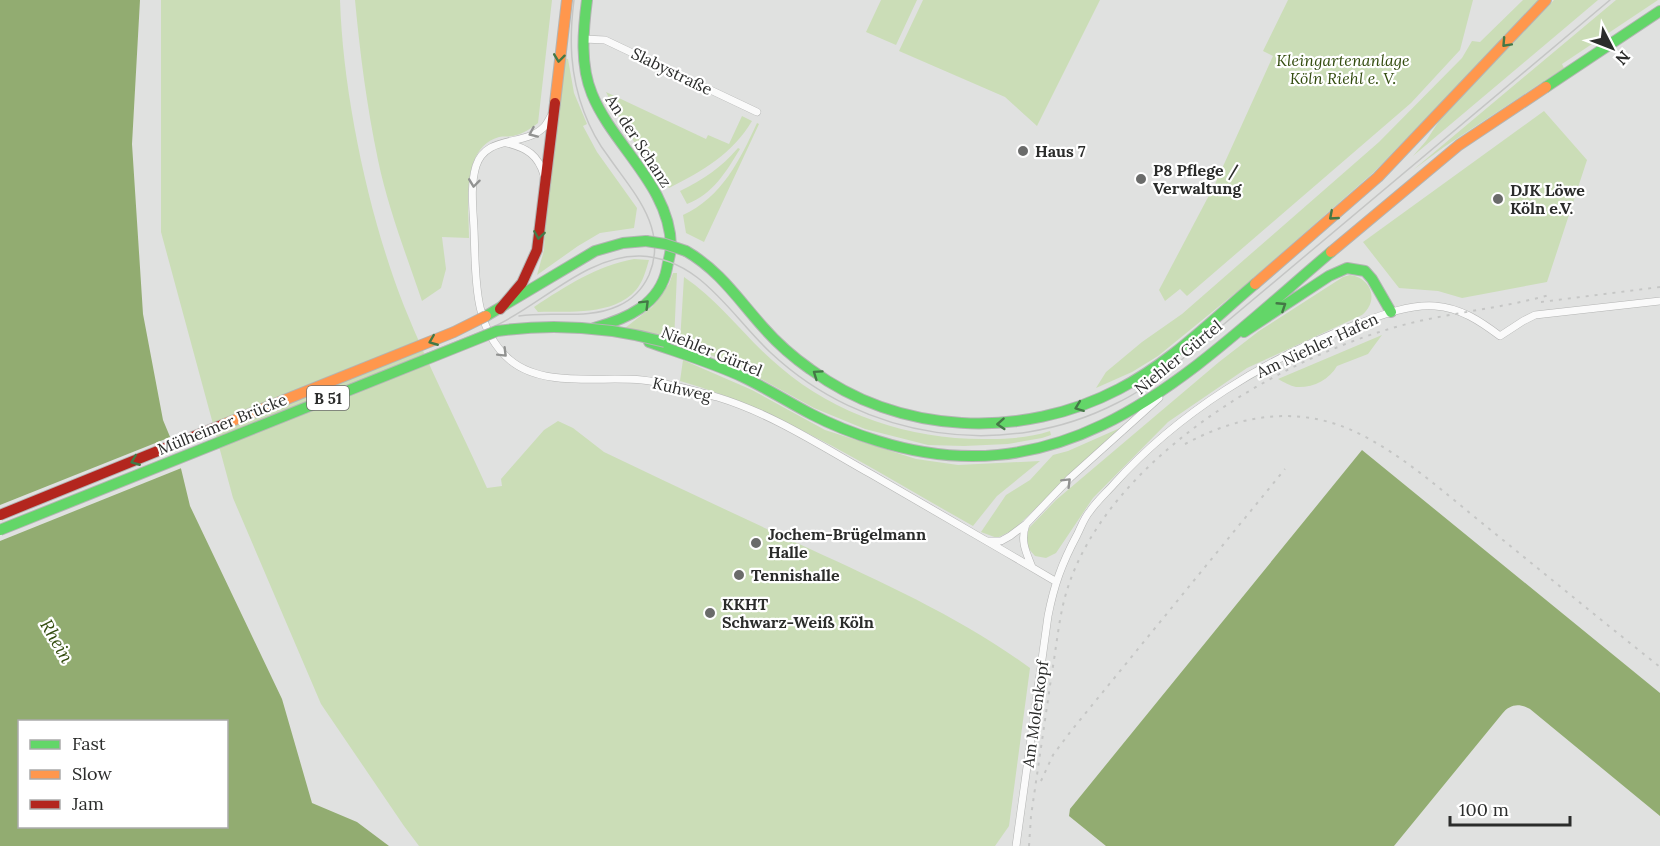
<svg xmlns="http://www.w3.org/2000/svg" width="1660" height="846" font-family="Lora,serif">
	<rect width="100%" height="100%" fill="#e0e1e0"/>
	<path fill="#cbddb7" d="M161,0h179c3,95 29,217 64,306 25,62 56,122 83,182l15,-2 -1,-7 43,-49 14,-9 15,7 31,24c69,33 137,65 206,97 76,35 153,70 220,119l-21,158 -14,20h-576l-15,-20 -83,-122 -88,-206 -72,-266z
		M355,0h197l-14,123c-8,6 -15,11 -25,13 -4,1 -10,0 -14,1 -39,11 -30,70 -30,101l-27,-1 4,32 -5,19 -19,13c-16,-47 -34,-93 -44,-141 -11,-53 -18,-106 -23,-160z
		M881,0h36l-21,45 -30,-13z
		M923,0h177l-63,126 -32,-29 -106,-46z
		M1288,0h185l-13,50 -49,53 -224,193 -7,-7 -15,12 -6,-11 56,-106 58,-128 -10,-5z
		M1523,0h17l-166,172 -130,114 -86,70 -26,16 -36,16 10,-16 36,-30 40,-28 197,-172 83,-84 10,-17 8,1z
		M1554,0h44l-185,156 13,-15 15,-23z
		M1616,0h42l-96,64 2,4 -120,79 -31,23z
		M564,58l4,1 6,34 13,31 -4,2 14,26 40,56 -3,20 -34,5 -22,13 -41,29 7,-25 2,-44z
		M606,92l100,47 2,-4 21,9 13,-28 10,5c-20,33 -49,50 -83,67l-43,-57z
		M1544,111l43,49 -40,122 -85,16 -24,-7 -39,-3 -36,-46z
		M757,123l2,1 -55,118 -18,-9 -3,-18c39,-18 57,-55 74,-92z
		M738,148l2,1c-14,23 -27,45 -53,55l-7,-13c23,-11 42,-24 58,-43z
		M634,259l15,1c-3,10 -6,22 -13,30 -22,26 -68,21 -98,22l-4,-5c32,-21 62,-41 100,-48z
		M673,273h4l-3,69 -49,-14 27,-21 17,-23z
		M1350,275c22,3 29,26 12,40l-115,53 -79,54 -75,76 -37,55 -10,5 -11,-2 -7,-8 -2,-10 3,-10 27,-28 163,-138 40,-31 84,-54z
		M684,277c36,24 62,62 96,90 58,50 136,74 211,72 20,0 41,-2 59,-8l1,4 -9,3 -34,6 -44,2 -36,-1 -63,-16 -51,-21 -73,-40 -61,-26z
		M1382,335l-14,19 -31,12c-8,14 -24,22 -41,21 -6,-1 -12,-5 -18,-8z
		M683,360l69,30 73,40 91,29 42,6 82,-4 -43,35 -24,30c-95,-53 -188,-115 -293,-145z
		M1120,428l-107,102 -16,8 -16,-6 25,-37 24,-15 23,-25 15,-4z"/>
	<path fill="#92ac71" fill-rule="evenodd" d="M0,0h140l-8,144 11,170 20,106 15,36 12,50 92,193 30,104 45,19 32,24h-389zM20,722h206v104h-206z
		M1362,450l298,243v123l-130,-107c-11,-6 -20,-5 -28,5l-108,132h-288l-37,-30 1,-7z"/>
	<path fill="#e0e1e0" d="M173,436l11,31 -184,74v-36z"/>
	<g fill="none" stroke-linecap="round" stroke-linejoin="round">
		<defs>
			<path id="street" d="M584,39l21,1 152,72
				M551,116c-2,3 -4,8 -7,11 -19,20 -58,7 -68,39 -6,20 -3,42 -2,63 2,45 -2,99 36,131 33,28 91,16 132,20 26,3 50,10 75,17 56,17 104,49 154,77 62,36 123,71 184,107
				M507,143c20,5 31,12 37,32
				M1026,524c-6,17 0,28 6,43
				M988,541h13l9,-5 16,-12 44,-46 89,-80
				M1016,846l32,-230c6,-31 14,-53 29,-81 4,-8 7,-17 13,-24 7,-10 16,-18 24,-27 65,-72 151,-125 241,-159 24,-9 54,-21 80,-19 26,2 45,15 65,30l23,-15 12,-6 125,-14"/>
			<path id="fast" d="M587,0c-4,31 -7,65 5,94 21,52 78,92 79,152 0,7 -3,15 -4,22 -7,37 -41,51 -73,60
				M1546,87l114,-76
				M686,251c33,19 52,48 77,76 14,16 30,30 47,42 89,66 212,71 309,20 51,-26 92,-68 136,-105
				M486,316l109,-65 28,-8 23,-2
				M1244,332l85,-56 18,-8 18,3 7,8 19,33
				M649,342c31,11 64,21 94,35 23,11 45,25 68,37 21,11 44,20 67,27 195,61 318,-75 453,-189"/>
			<path id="slow" d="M555,103l12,-103
				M1331,252l128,-107 87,-58
				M1255,284l123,-107 168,-177"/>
			<path id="jam" d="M500,309l22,-26 15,-33 18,-147"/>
		</defs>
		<use href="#street" stroke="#b3b4b3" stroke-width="8"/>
		<use href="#fast" stroke="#b3b4b3" stroke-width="12"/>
		<use href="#slow" stroke="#b3b4b3" stroke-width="12"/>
		<use href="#jam" stroke="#b3b4b3" stroke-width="12"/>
		<use href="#street" stroke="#fafafa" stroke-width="7"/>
		<use href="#fast" stroke="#63d668" stroke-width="10"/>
		<use href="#slow" stroke="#ff974d" stroke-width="10"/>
		<use href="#jam" stroke="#b3261e" stroke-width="10"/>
		<path stroke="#c5c6c5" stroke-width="1.5" d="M519,316c32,-5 69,4 99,-10 14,-6 25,-18 31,-31 20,-47 -17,-84 -41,-119 -10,-13 -18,-28 -24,-44 -14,-37 -15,-73 -10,-112
			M0,526l495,-200c46,-21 92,-71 145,-70 61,2 91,60 131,97 93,87 233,108 346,50 21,-10 39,-23 57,-37l436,-366"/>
		<path stroke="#c5c6c5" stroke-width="2" stroke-dasharray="3 6" stroke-linecap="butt" d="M1541,302l119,-15
			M1185,444c45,-24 93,-36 144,-22 55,15 113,69 158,105 58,47 115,94 173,140
			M1041,781l12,-26 18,-24 214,-262
			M1029,846l2,-30c7,-48 14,-96 21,-144 5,-28 7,-58 16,-85 41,-125 200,-222 321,-258 52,-16 107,-19 160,-34"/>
		<defs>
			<path id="fast-bridge" d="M646,241l19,3 21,7
				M0,530l497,-199c58,-8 112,-4 168,11"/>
			<path id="slow-bridge" d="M222,425l232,-93 32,-16"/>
			<path id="jam-bridge" d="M0,515l222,-90"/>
		</defs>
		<use href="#fast-bridge" stroke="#b3b4b3" stroke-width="12" stroke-linecap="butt"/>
		<use href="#slow-bridge" stroke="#b3b4b3" stroke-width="12" stroke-linecap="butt"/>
		<use href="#jam-bridge" stroke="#b3b4b3" stroke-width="12" stroke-linecap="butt"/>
		<use href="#fast-bridge" stroke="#63d668" stroke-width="10"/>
		<use href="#slow-bridge" stroke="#ff974d" stroke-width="10"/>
		<use href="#jam-bridge" stroke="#b3261e" stroke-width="10"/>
	</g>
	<defs><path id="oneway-chevron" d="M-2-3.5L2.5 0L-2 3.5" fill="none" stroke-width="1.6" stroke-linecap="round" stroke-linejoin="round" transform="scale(1.5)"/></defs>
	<g stroke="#447846">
		<use href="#oneway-chevron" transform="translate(1506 43) rotate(133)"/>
		<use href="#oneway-chevron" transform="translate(559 58) rotate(97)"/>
		<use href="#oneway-chevron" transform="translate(1333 216) rotate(139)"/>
		<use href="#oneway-chevron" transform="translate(539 235) rotate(99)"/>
		<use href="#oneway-chevron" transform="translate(645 304) rotate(-45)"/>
		<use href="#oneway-chevron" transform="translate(1282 306) rotate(-33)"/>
		<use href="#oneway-chevron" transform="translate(433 341) rotate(158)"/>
		<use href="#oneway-chevron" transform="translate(817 374) rotate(-145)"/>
		<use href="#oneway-chevron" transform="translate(1079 407) rotate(159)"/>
		<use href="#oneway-chevron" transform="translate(1001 424) rotate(176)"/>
		<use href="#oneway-chevron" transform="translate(135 461) rotate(158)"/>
	</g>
	<g stroke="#929392">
		<use href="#oneway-chevron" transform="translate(533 133) rotate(156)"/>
		<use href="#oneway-chevron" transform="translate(474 183) rotate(97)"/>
		<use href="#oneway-chevron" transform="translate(503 353) rotate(45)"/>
		<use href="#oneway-chevron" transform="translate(1067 482) rotate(-45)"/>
	</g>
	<g fill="#6a6b6a" stroke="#fff" stroke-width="2">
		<circle cx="1023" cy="151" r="6"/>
		<circle cx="1141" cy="179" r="6"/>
		<circle cx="1498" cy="199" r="6"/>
		<circle cx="756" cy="543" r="6"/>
		<circle cx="739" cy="575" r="6"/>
		<circle cx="710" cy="613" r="6"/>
	</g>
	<g text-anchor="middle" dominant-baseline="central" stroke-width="4.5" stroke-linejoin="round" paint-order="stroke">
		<rect fill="#fff" stroke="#6b6b6b" stroke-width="1.5" x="307" y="386" width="42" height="24" rx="4.5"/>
		<g font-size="15" font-weight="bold" fill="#2b2c2b">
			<text x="328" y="398">B 51</text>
		</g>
		<g font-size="16" font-style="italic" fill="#324b0e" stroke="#fff">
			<text x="1343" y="60">Kleingartenanlage<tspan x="1343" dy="18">Köln Riehl e. V.</tspan></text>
		</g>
		<g font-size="16" fill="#2b2c2b" stroke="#fff">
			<text transform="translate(672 71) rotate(26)">Slabystraße</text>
			<text transform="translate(639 141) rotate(57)">An der Schanz</text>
			<text transform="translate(1317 345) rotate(-25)">Am Niehler Hafen</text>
			<text transform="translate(712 351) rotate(22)">Niehler Gürtel</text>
			<text transform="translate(1178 357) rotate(-39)">Niehler Gürtel</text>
			<text transform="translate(682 389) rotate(13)">Kuhweg</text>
			<text transform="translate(222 424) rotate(-22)">Mülheimer Brücke</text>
			<text transform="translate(1035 714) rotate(-82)">Am Molenkopf</text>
		</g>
		<g font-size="16" font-weight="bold" fill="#2b2c2b" stroke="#fff" text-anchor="start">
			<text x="1035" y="151">Haus 7</text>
			<text x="1153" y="170">P8 Pflege /<tspan x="1153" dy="18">Verwaltung</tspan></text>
			<text x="1510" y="190">DJK Löwe<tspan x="1510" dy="18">Köln e.V.</tspan></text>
			<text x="768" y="534">Jochem-Brügelmann<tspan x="768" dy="18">Halle</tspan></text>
			<text x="751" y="575">Tennishalle</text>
			<text x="722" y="604">KKHT<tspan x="722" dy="18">Schwarz-Weiß Köln</tspan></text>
		</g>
		<g font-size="18" font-style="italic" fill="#354e11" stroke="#fff">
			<text transform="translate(57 641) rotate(60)">Rhein</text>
		</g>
	</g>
	<rect x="18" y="720" width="210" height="108" fill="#ffffff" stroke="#aaabaa" stroke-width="1.5"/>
	<rect x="30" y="740" width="30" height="9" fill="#63d668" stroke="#aaabaa" stroke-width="1.5"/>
	<text x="72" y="750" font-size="18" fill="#2b2c2b">Fast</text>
	<rect x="30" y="770" width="30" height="9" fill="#ff974d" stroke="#aaabaa" stroke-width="1.5"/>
	<text x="72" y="780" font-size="18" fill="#2b2c2b">Slow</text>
	<rect x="30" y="800" width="30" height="9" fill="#b3261e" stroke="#aaabaa" stroke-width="1.5"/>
	<text x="72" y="810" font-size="18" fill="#2b2c2b">Jam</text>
	<g transform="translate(1612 48) rotate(132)" stroke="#ffffff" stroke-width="4.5" paint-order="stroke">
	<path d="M0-4.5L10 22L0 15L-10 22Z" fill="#2b2c2b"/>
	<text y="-9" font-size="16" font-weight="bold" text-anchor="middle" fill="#2b2c2b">N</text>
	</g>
	<path d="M1450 816v9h120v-9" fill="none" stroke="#2b2c2b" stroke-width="3"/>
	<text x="1459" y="816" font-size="18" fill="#2b2c2b" stroke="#ffffff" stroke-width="4.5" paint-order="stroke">100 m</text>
</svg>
